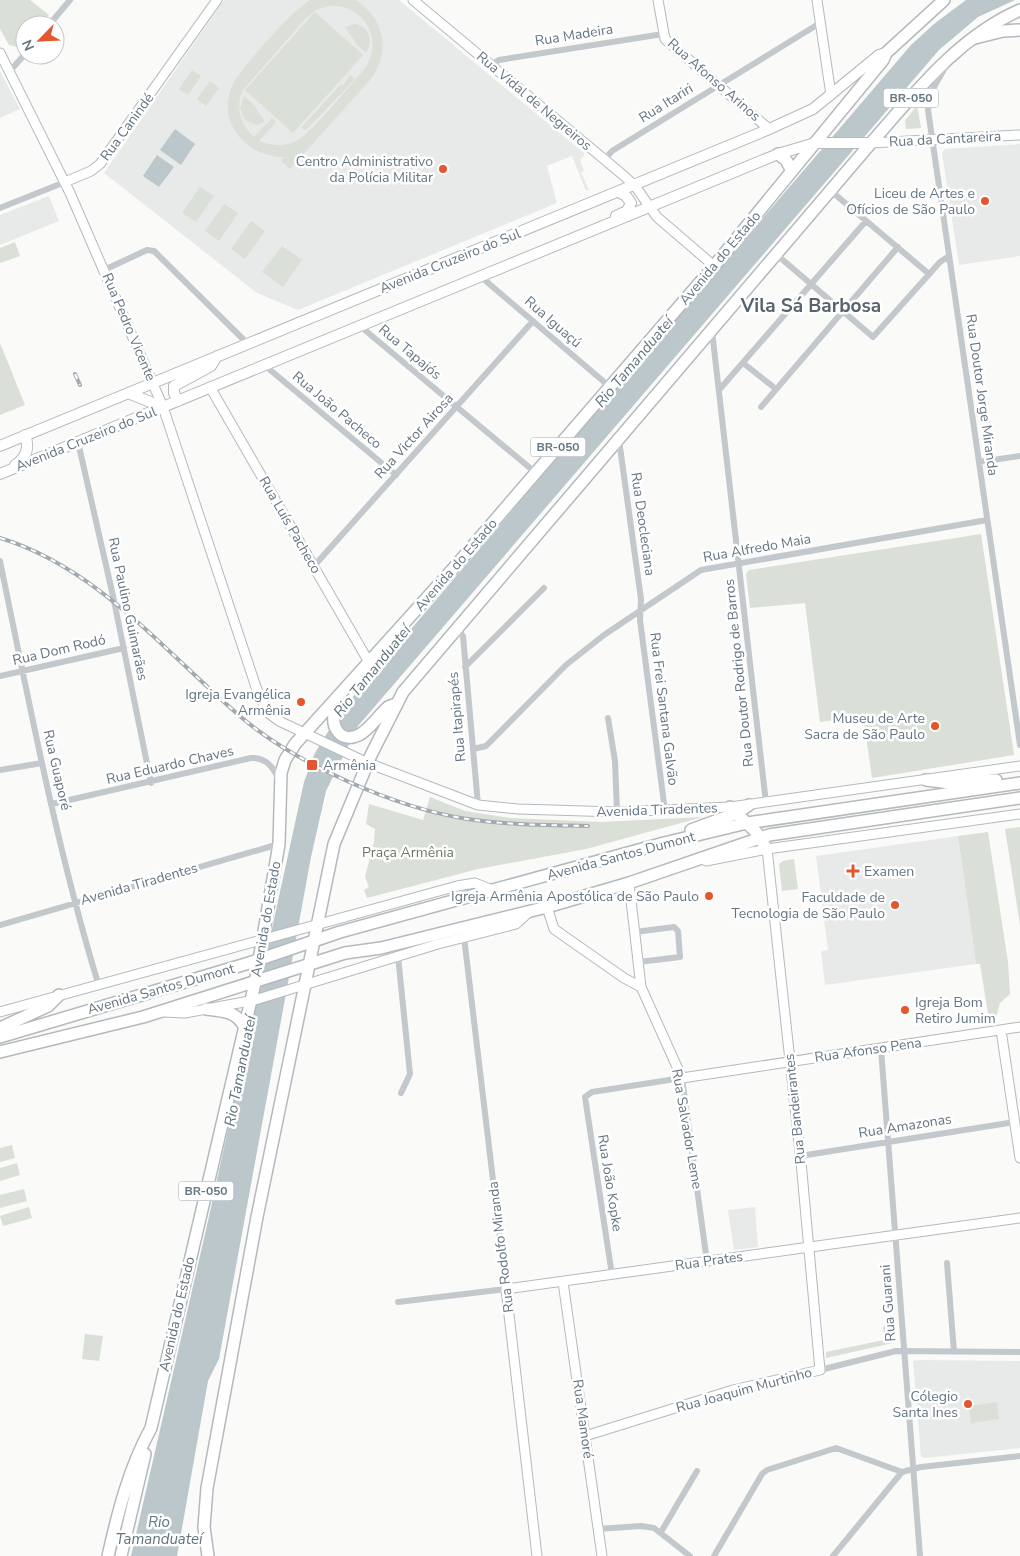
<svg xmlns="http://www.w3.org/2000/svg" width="1020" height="1556" font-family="'Nunito Sans',sans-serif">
	<rect width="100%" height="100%" fill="#fafaf8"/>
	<path fill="#e8e9e9" d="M224,0h175l186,154 -5,6 4,11 -3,1 8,18 -3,1 -14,-35 -25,10 10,37 -259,107 -41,-17 -153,-120z
		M0,71l20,38 -20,9z
		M1020,144v112l-61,9 -17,-112 3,-4z
		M49,196l10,25 -59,24v-30z
		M958,836l18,128 -151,21 -4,-34 7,-1 -12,-94z
		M755,1207l3,40 -24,3 -6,-40z
		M920,1360l100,1v87l-96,10 -3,-1 -8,-96z"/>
	<path fill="#dadfd7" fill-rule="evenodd" d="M0,0h30l19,15 -9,10h-15v18l-4,5 -12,-3 -9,-16z
		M310,0h45c30,17 36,53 15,80l-80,89 -9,-8 3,-4c-38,0 -69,-36 -51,-73 8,-16 62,-76 77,-84zM328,6c37,-3 58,36 35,65 -15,16 -50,61 -67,70 -11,6 -25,5 -37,0l17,-19 -4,-4 -18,19c-14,-13 -18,-28 -12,-46l64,-73 10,-8z
		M315,12l48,43 -70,78 -48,-43z
		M355,24c14,3 19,16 11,29l-9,-8 -12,-18z
		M192,70l9,6 -13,19 -9,-6z
		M350,75l5,4 -49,51 -5,-2 40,-44 2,2z
		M210,81l9,7 -13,18 -9,-7z
		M244,96l10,9 11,17 -9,3 -11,-5 -5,-11z
		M917,105l4,23 -15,1 -1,-8z
		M200,187l14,9 -18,26 -14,-9z
		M224,204l14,9 -19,28 -14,-10z
		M251,221l14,10 -20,28 -14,-10z
		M15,242l5,14 -20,7v-15z
		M282,246l20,14 -19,27 -21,-15z
		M0,343l25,62 -25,10z
		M981,534l33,221 -142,23 -9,-62 -43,6 -15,-119 -55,5 -4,-34 3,-4z
		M430,797l35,14 45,7 91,4 102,-5 -117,32 -108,20 -111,29 -3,-8 5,-3 -4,-10 9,-35 1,-13 -9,-5 3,-20 54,16z
		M1020,827v98l-15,-96z
		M988,832l20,130 2,32 -10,9 -6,22 -4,1 -10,-62h-4l-18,-128z
		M794,859l4,30 -16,2 -3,-27 4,-3z
		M12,1145l3,13 -15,4v-14z
		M17,1163l3,12 -20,6v-13z
		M24,1189l3,12 -27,7v-13z
		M29,1207l3,11 -29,8 -3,-10z
		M894,1325l1,16 -2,2 -67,15v-6l58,-12 -1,-14z
		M85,1334l18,2 -4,25 -17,-2z
		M997,1402l2,17 -28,4 -2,-17z"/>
	<path fill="#bbc7cb" d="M966,0h49l-37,17 -39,33 -581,676 -32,65 -15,66 -92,502 -11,22 -31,175h-46l77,-335 96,-439 11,-29 25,-41 571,-667 23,-21z
		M175,129l20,15 -14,21 -21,-15z
		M157,155l17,12 -15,20 -16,-11z"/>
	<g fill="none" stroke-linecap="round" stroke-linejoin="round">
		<defs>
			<path id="secondary" d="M413,0l210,175 12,11 22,31 57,49
				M658,0l7,39 104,90
				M817,0l14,95
				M0,53l70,140 93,214 93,280 11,25 12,9 89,42 110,42 40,4 99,3 113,-5 290,-41
				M871,143l149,-8
				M65,182l26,-11 9,-7 117,-164
				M210,387l160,277
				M706,861l61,-12 253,-35
				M629,883l12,104 41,91 338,-51
				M547,907l7,22 70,49 17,9
				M0,1012l457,-126 18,-3 20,8
				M163,1012l22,1 70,-13 183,-56 78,-20 12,-11
				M1001,1030l19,128
				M563,1282l39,274
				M585,1436l148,-46 87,-20 -19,-208 -34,-313
				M537,1556l-31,-267 514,-71"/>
			<path id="primary" d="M616,216l11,-5 4,-8 -5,-7 -7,-4
				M128,393l35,14
				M178,401l-4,-8v-7l37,-20 6,-10
				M0,446l767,-316 46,-21 66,-54 7,-2
				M15,465c11,-7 15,-17 10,-30
				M0,474l778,-320 37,-11h56"/>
			<path id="highway" d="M975,38l28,-7 17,-1
				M778,154l8,6 6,11
				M338,705c-11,16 0,40 21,30 11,-6 20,-20 29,-28l5,-2
				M926,780l24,3 46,-3
				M730,807l27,26 10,16
				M691,830l46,-17 12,-8
				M206,1009c17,2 31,2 39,19
				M0,1028l48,-22 11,-11
				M0,1037l249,-74 91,-31 324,-89 83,-20 273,-40
				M0,1052l143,-35 202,-64 36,-5 166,-41 82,-24 140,-48 251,-37
				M108,1556c10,-44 21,-88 43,-128l104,-445 24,-139 2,-71 4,-13 10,-16 157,-174 262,-304 169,-206 3,-7 58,-53
				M121,1556l24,-102
				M208,1556l-4,-29 3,-39 50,-271 77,-373 37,-89 32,-63 468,-549c44,-50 87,-106 149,-133"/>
		</defs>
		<use href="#secondary" stroke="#b3babf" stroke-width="11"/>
		<use href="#primary" stroke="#b5babe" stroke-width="12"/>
		<use href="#highway" stroke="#b4b9bd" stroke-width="14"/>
		<path stroke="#c3c8cc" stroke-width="6" d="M49,25l21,-25
			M491,65l8,-5 164,-26
			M946,66l-16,28 -2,16 92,635
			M10,71l15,-17
			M604,160l8,-9 208,-128
			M831,191l98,83
			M0,208l65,-26
			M777,255l96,82 67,-75 9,-6
			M104,270l43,-20 7,1 94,93
			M480,276l130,111
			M360,326l176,147
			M712,331l54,472
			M743,363l33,26
			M263,364l133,111
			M719,390l147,-169
			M761,407l137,-160
			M619,440l22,159 -1,21 25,191
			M78,442l35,154 38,187
			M979,462l41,-6
			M0,561c29,141 56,284 98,422
			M314,566l219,-245
			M457,628l6,8 15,169
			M465,667l79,-79
			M0,676l124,-28
			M608,718l7,43 2,51
			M473,749l13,-3 80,-81 38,-30 97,-65 286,-50
			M0,770l42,-7
			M52,804l199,-46c15,-1 23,9 28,23
			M0,925l279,-81
			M635,932l39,-5 4,4 2,26 -41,5
			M398,956l12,118 -9,19
			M881,1049l39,507
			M800,1156l215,-34
			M947,1263l7,89
			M612,1275l-27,-178 7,-5 90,-14 25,184
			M398,1302l108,-13 -42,-352
			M820,1370l76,-19 124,1
			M598,1529l43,-3 13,2 36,28
			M661,1532l36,-61
			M714,1556l48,-82 5,-4 69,-22 66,24
			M833,1556l69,-84 19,-5 99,-11"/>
		<use href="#secondary" stroke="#fff" stroke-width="9"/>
		<use href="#primary" stroke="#fff" stroke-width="10"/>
		<use href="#highway" stroke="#fff" stroke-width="11"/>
		<defs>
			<path id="rail" d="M75,374l5,11
				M0,538c98,30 165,114 241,179 55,47 155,91 226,102 40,6 81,6 121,7"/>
		</defs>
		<use href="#rail" stroke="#a2aab0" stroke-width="4"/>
		<use href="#rail" stroke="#fff" stroke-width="2" stroke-dasharray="5.5" stroke-linecap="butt"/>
	</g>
	<g fill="#e4572e" stroke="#fff" stroke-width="2">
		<circle cx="443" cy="169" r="5"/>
		<circle cx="985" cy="201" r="5"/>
		<circle cx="301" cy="702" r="5"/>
		<circle cx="935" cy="726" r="5"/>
		<rect x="306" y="759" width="12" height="12" rx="2.5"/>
		<path d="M850.5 863.5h5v5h5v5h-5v5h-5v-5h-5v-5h5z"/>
		<circle cx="709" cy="896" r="5"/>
		<circle cx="895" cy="905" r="5"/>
		<circle cx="905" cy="1010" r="5"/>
		<circle cx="968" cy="1404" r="5"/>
	</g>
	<g text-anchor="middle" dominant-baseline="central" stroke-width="5" stroke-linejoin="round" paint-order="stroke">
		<g fill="#fff" stroke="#939fa8" stroke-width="1">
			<rect x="883.5" y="88.5" width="55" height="19" rx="4"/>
			<rect x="530.5" y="437.5" width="55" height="19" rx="4"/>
			<rect x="178.5" y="1181.5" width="55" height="19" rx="4"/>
		</g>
		<g font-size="12" font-weight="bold" fill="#657683">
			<text x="911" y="98">BR-050</text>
			<text x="558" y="447">BR-050</text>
			<text x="206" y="1191">BR-050</text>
		</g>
		<g font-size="14" fill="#657683" stroke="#fff">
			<text transform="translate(574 35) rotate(-9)">Rua Madeira</text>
			<text transform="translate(714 80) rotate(41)">Rua Afonso Arinos</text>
			<text transform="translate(534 101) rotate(40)">Rua Vidal de Negreiros</text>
			<text transform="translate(666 103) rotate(-32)">Rua Itariri</text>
			<text transform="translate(127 127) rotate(-54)">Rua Canindé</text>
			<text transform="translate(945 139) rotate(-3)">Rua da Cantareira</text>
			<text transform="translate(720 258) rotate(-50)">Avenida do Estado</text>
			<text transform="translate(450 261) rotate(-22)">Avenida Cruzeiro do Sul</text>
			<text transform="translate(553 322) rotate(41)">Rua Iguaçú</text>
			<text transform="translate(129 327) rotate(67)">Rua Pedro Vicente</text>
			<text transform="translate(410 352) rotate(40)">Rua Tapajós</text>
			<text transform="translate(982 395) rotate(82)">Rua Doutor Jorge Miranda</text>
			<text transform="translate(337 410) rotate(40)">Rua João Pacheco</text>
			<text transform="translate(414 436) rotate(-48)">Rua Victor Airosa</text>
			<text transform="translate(86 439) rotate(-22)">Avenida Cruzeiro do Sul</text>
			<text transform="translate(643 524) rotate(82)">Rua Deocleciana</text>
			<text transform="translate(290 525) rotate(60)">Rua Luís Pacheco</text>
			<text transform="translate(757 548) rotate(-10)">Rua Alfredo Maia</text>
			<text transform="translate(456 565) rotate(-49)">Avenida do Estado</text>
			<text transform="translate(128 609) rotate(78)">Rua Paulino Guimarães</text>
			<text transform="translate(59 650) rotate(-13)">Rua Dom Rodó</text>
			<text transform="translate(739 673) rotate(-96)">Rua Doutor Rodrigo de Barros</text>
			<text transform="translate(664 709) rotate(83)">Rua Frei Santana Galvão</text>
			<text transform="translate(457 717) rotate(-95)">Rua Itapirapés</text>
			<text transform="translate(170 765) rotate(-13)">Rua Eduardo Chaves</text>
			<text transform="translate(57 770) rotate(77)">Rua Guaporé</text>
			<text transform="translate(657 810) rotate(-2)">Avenida Tiradentes</text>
			<text transform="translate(621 856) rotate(-15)">Avenida Santos Dumont</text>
			<text transform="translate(139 884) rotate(-16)">Avenida Tiradentes</text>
			<text transform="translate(266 919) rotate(-80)">Avenida do Estado</text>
			<text transform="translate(161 989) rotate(-16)">Avenida Santos Dumont</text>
			<text transform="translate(868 1050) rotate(-8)">Rua Afonso Pena</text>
			<text transform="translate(795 1109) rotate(-96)">Rua Bandeirantes</text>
			<text transform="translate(905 1126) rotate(-9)">Rua Amazonas</text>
			<text transform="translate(687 1129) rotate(80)">Rua Salvador Leme</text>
			<text transform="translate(610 1183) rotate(81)">Rua João Kopke</text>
			<text transform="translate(501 1247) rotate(-97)">Rua Rodolfo Miranda</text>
			<text transform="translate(709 1261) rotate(-8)">Rua Prates</text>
			<text transform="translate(888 1303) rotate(-94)">Rua Guarani</text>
			<text transform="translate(177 1314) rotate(-77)">Avenida do Estado</text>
			<text transform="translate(744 1390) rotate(-15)">Rua Joaquim Murtinho</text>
			<text transform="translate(583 1419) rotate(82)">Rua Mamoré</text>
		</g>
		<g font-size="14" fill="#657683" stroke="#fff" text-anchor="end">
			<text x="433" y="161">Centro Administrativo<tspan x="433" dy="16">da Polícia Militar</tspan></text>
			<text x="975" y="193">Liceu de Artes e<tspan x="975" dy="16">Ofícios de São Paulo</tspan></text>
			<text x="291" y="694">Igreja Evangélica<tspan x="291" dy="16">Armênia</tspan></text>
			<text x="925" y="718">Museu de Arte<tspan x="925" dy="16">Sacra de São Paulo</tspan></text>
			<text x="323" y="765" text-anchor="start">Armênia</text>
			<text x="864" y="871" text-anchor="start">Examen</text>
			<text x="699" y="896">Igreja Armênia Apostólica de São Paulo</text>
			<text x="885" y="897">Faculdade de<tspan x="885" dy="16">Tecnologia de São Paulo</tspan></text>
			<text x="915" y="1002" text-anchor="start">Igreja Bom<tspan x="915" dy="16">Retiro Jumim</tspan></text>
			<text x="958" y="1396">Cólegio<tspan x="958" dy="16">Santa Ines</tspan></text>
		</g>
		<g font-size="14" fill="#687a64" stroke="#fff">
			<text x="408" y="852">Praça Armênia</text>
		</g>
		<g font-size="15" font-style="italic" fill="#60757c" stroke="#fff">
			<text transform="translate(634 362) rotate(-50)">Rio Tamanduateí</text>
			<text transform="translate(372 671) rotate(-51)">Rio Tamanduateí</text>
			<text transform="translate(240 1071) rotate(-79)">Rio Tamanduateí</text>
			<text x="159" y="1522">Rio<tspan x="159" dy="17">Tamanduateí</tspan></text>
		</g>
		<g font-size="19" font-weight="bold" fill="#57646e" stroke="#fff">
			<text x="811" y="306">Vila Sá Barbosa</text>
		</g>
	</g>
	<g transform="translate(40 40) rotate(246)"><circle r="24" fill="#ffffff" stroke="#c1c8cd"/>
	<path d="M0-4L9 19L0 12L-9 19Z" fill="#e4572e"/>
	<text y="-8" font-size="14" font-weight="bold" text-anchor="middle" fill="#657683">N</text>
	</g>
</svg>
